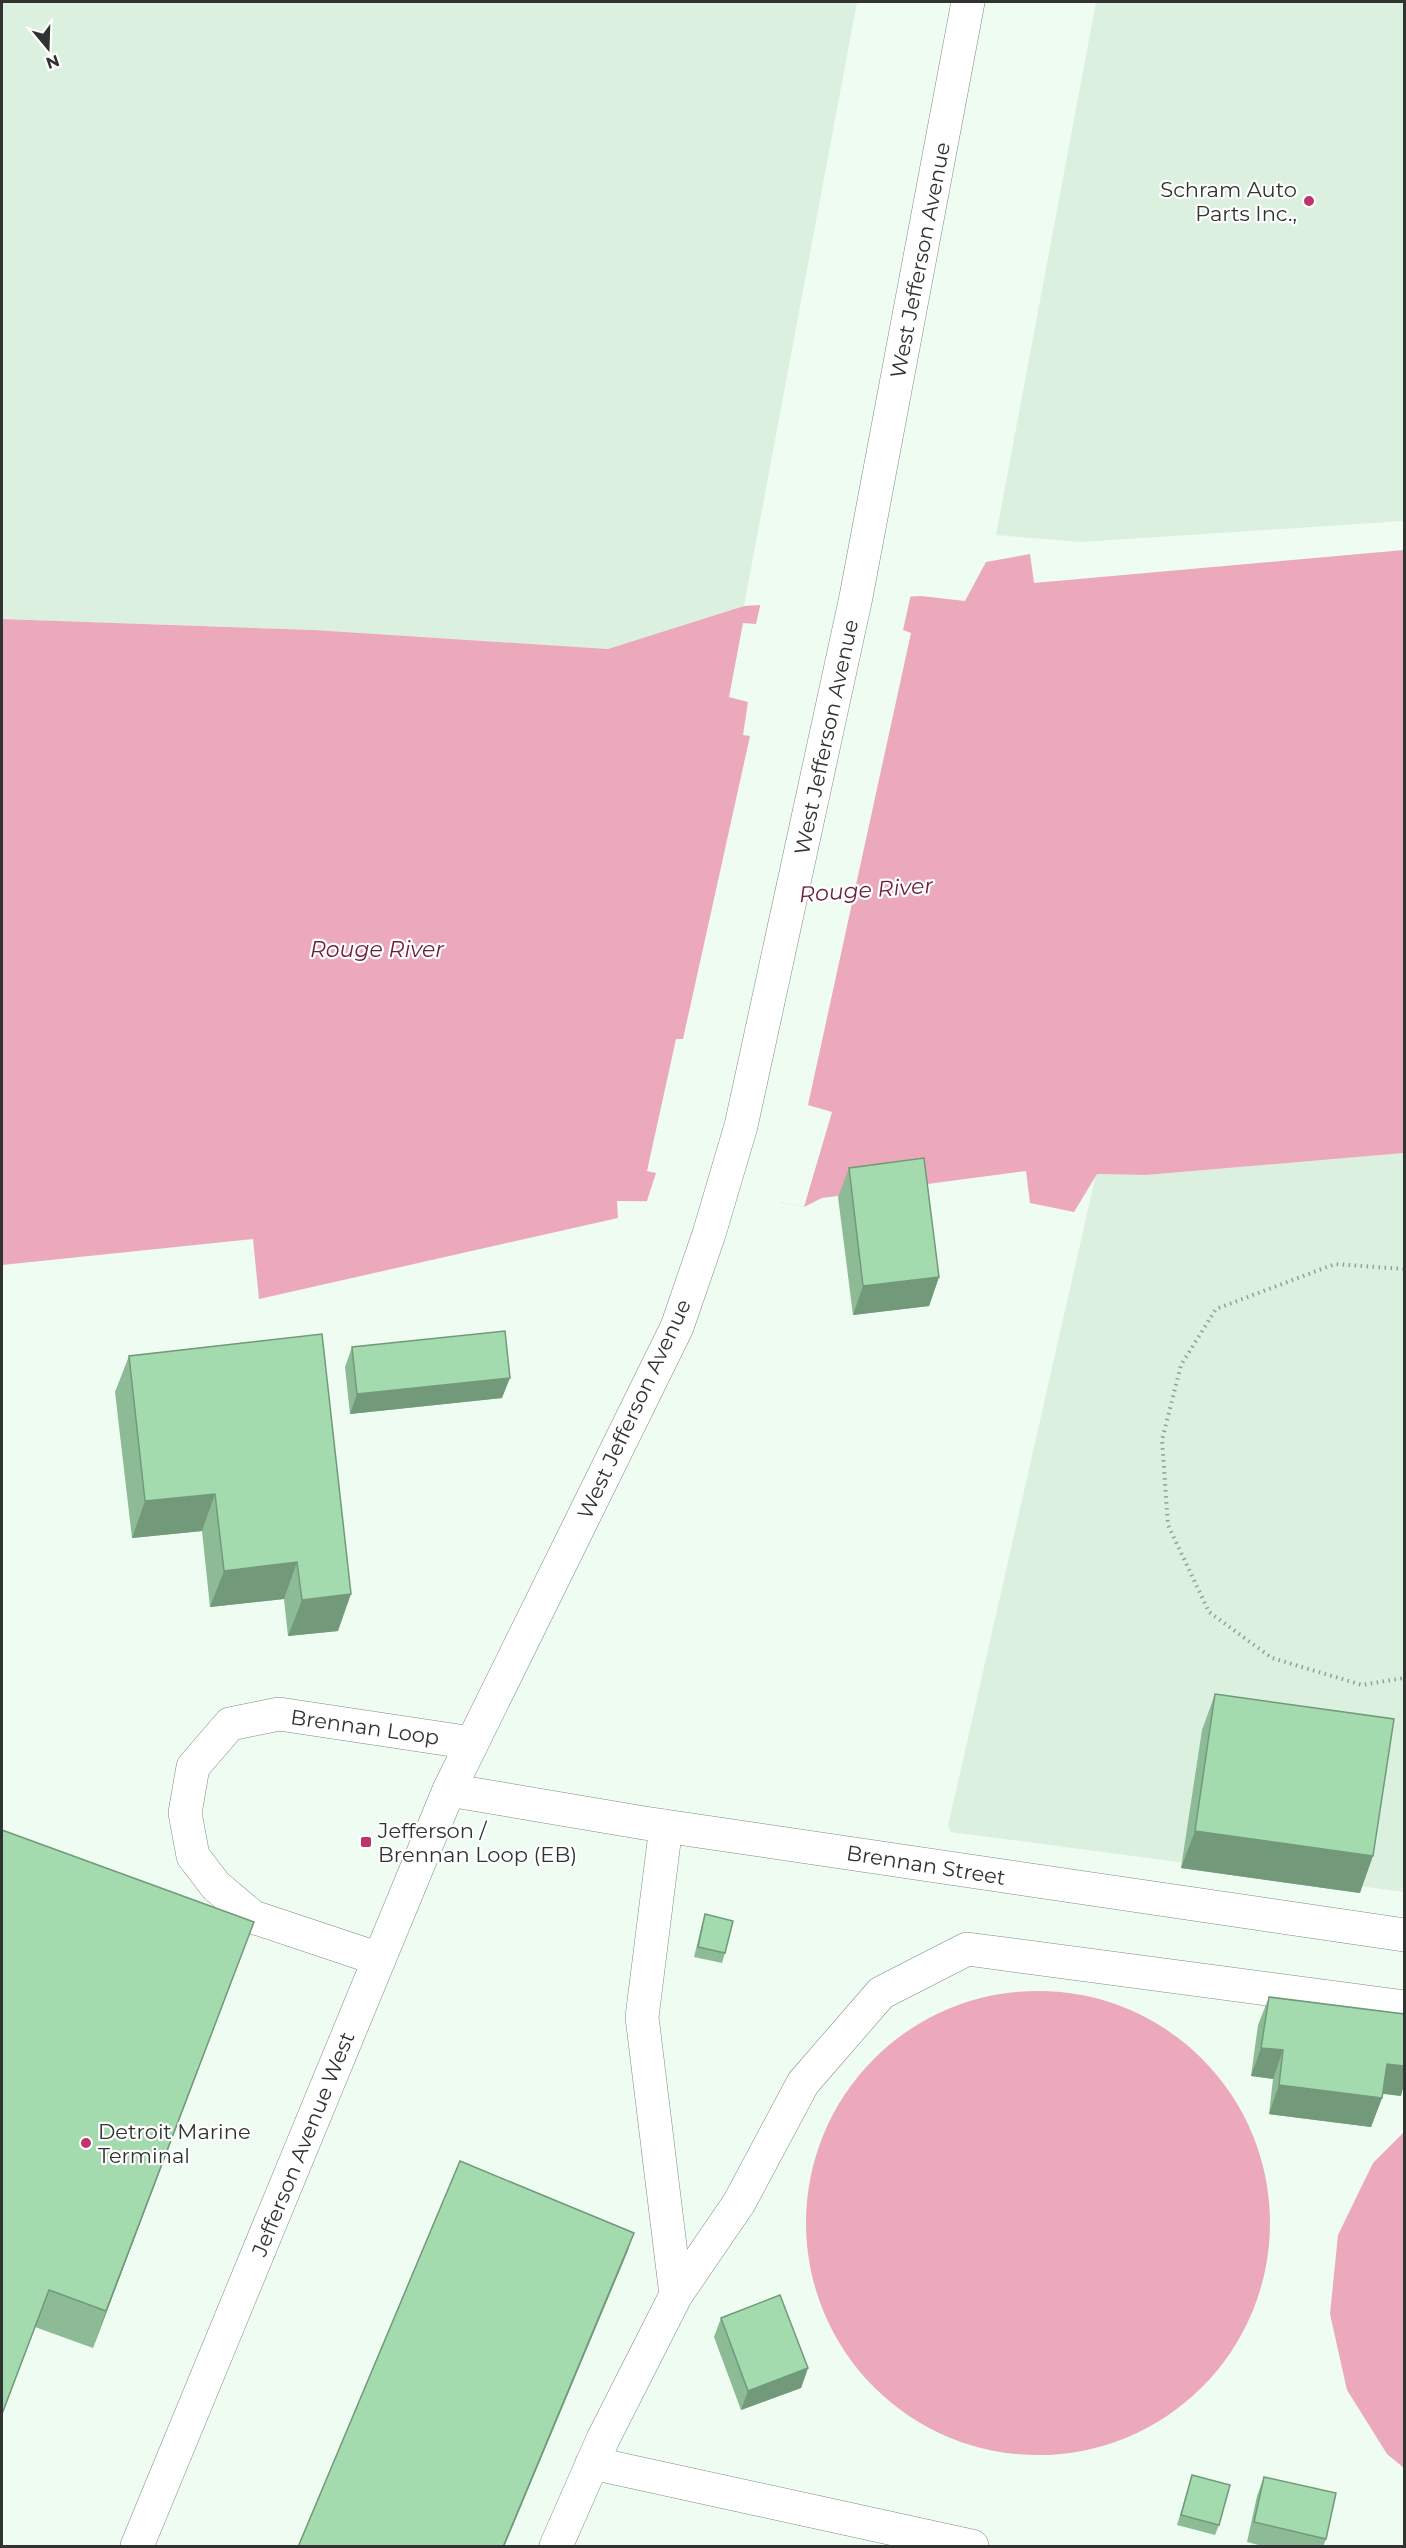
<svg xmlns="http://www.w3.org/2000/svg" width="1406" height="2548" font-family="Montserrat,sans-serif">
	<rect width="100%" height="100%" fill="#effcf1"/>
	<path fill="#dcf0e0" d="M2,2h855l-113,604 -136,43 -294,-19 -312,-11z
		M1096,2h308v519l-323,21 -85,-7z
		M1404,1153v739l-453,-60 -3,-6 148,-652 50,1z"/>
	<path fill="#eda9bc" d="M1404,550v603l-258,22 -49,-1 -23,38 -44,-9 -4,-32 -204,27 -18,9 -24,-5 -163,-1 1,17 -359,81 -6,-60 -251,26v-646l312,11 294,19 136,-43 177,-10 44,5 21,-39 44,-8 4,29z
		M806 2223a232 232 0 1 1 464 0a232 232 0 1 1-464 0Z
		M1404,2132v336l-17,-14 -40,-64 -17,-76 8,-79 35,-72z"/>
	<path fill="#effcf1" d="M911,594l-8,36 8,3 -103,472 24,7 -28,95 -24,-5 -1,3 -133,-1 10,-31 -9,-2 29,-132h7l67,-303 -7,-1 5,-33 -19,-5 14,-74 13,1 5,-22z"/>
	<g fill="none" stroke-linecap="round" stroke-linejoin="round">
		<defs>
			<path id="minor" d="M449,1790l195,33 760,112
				M666,1826l-24,191 34,278
				M379,1959l-126,-42 -37,-31 -23,-30 -8,-43 8,-46 37,-43 49,-10 193,29
				M592,2463l380,83
				M556,2546l47,-107 73,-144 63,-92 64,-120 78,-90 86,-44 437,58"/>
			<path id="major" d="M137,2546l312,-756 228,-463 32,-93 32,-108 115,-529 112,-595"/>
		</defs>
		<use href="#minor" stroke="#7f8b81" stroke-width="34"/>
		<use href="#major" stroke="#7f8b81" stroke-width="34"/>
		<path stroke="#959e96" stroke-width="4" stroke-dasharray="1.5 4.5" stroke-linecap="butt" d="M1404,1269l-69,-5 -119,45 -35,56 -19,75 6,85 41,87 63,46 90,27 42,-7"/>
		<use href="#minor" stroke="#fff" stroke-width="33"/>
		<use href="#major" stroke="#fff" stroke-width="33"/>
	</g>
	<path fill="#8cbb96" d="M849,1168l90,109 -10,29 -76,9 -15,-118z
		M322,1334l16,297 -50,5 -4,-37 -74,8 -8,-76 -70,7 -17,-146 14,-36z
		M352,1347l150,51 -152,16 -5,-47z
		M1215,1694l145,199 -179,-25 21,-138z
		M2,1830l252,92 -161,426 -58,-21z
		M705,1914l20,39 -3,10 -28,-6 8,-33z
		M1269,1997l132,99 -19,-3v5l-11,29 -102,-13 4,-35 -22,-3 7,-51z
		M721,2318l87,50 -7,20 -60,22 -27,-73z
		M1192,2475l27,50 -4,10 -38,-10z
		M1264,2477l62,62 -3,8h-57l-19,-5 10,-46z"/>
	<path fill="#72997a" d="M939,1277l-10,29 -76,9 10,-29z
		M510,1378l-8,20 -152,16 7,-20z
		M215,1494l-13,37 -70,7 13,-37z
		M297,1562l-13,37 -74,8 14,-36z
		M351,1594l-13,37 -50,5 14,-36z
		M1195,1831l178,25 -13,37 -179,-25z
		M254,1922l-14,37 -147,389 13,-37z
		M1261,2048l22,2 -10,29 -22,-3z
		M1387,2064l17,2v19l-3,11 -25,-3z
		M1279,2085l103,13 -11,29 -102,-13z
		M634,2233l-7,20 -123,294h-1z
		M808,2368l-7,20 -60,22 7,-19z"/>
	<path fill="#a3daae" stroke="#72997a" stroke-width="1.5" d="M924,1158l15,119 -76,9 -14,-118z
		M505,1331l5,47 -153,16 -5,-47z
		M322,1334l29,260 -49,6 -5,-38 -73,9 -9,-77 -70,7 -16,-145z
		M1215,1694l179,25 -21,137 -178,-25z
		M2,1830l252,92 -148,389 -57,-21 -47,124z
		M705,1914l28,7 -8,32 -27,-6z
		M1269,1997l135,17v52l-17,-2 -5,34 -103,-13 4,-35 -22,-2z
		M460,2161l174,72 -131,314h-205z
		M780,2295l28,73 -60,23 -27,-73z
		M1192,2475l38,10 -11,40 -38,-10z
		M1264,2477l72,16 -10,46 -72,-17z"/>
	<g fill="#bf346b" stroke="#fff" stroke-width="2">
		<circle cx="1309" cy="201" r="6"/>
		<rect x="360" y="1836" width="12" height="12" rx="3"/>
		<circle cx="86" cy="2143" r="6"/>
	</g>
	<g text-anchor="middle" dominant-baseline="central" stroke-width="4.5" stroke-linejoin="round" paint-order="stroke">
		<g font-size="21" fill="#2f3430" stroke="#fff" text-anchor="start">
			<text x="1297" y="189" text-anchor="end">Schram Auto<tspan x="1297" dy="24">Parts Inc.,</tspan></text>
			<text x="378" y="1830">Jefferson /<tspan x="378" dy="24">Brennan Loop (EB)</tspan></text>
			<text x="98" y="2131">Detroit Marine<tspan x="98" dy="24">Terminal</tspan></text>
		</g>
		<g font-size="21" fill="#2f3430" stroke="#fff">
			<text transform="translate(920 260) rotate(-79)">West Jefferson Avenue</text>
			<text transform="translate(826 737) rotate(-78)">West Jefferson Avenue</text>
			<text transform="translate(634 1409) rotate(-65)">West Jefferson Avenue</text>
			<text transform="translate(365 1727) rotate(8)">Brennan Loop</text>
			<text transform="translate(926 1865) rotate(9)">Brennan Street</text>
			<text transform="translate(303 2144) rotate(-68)">Jefferson Avenue West</text>
		</g>
		<g font-size="22" font-style="italic" fill="#6c1e3c" stroke="#fff">
			<text transform="translate(866 890) rotate(-4)">Rouge River</text>
			<text x="377" y="949">Rouge River</text>
		</g>
	</g>
	<rect width="1406" height="2548" fill="none" stroke="#2f3430" stroke-width="6"/>
	<g transform="translate(48 48) rotate(161)" stroke="#ffffff" stroke-width="4.5" paint-order="stroke">
	<path d="M0-4.5L10 22L0 15L-10 22Z" fill="#2f3430"/>
	<text y="-9" font-size="16" font-weight="bold" text-anchor="middle" fill="#2f3430">N</text>
	</g>
</svg>
